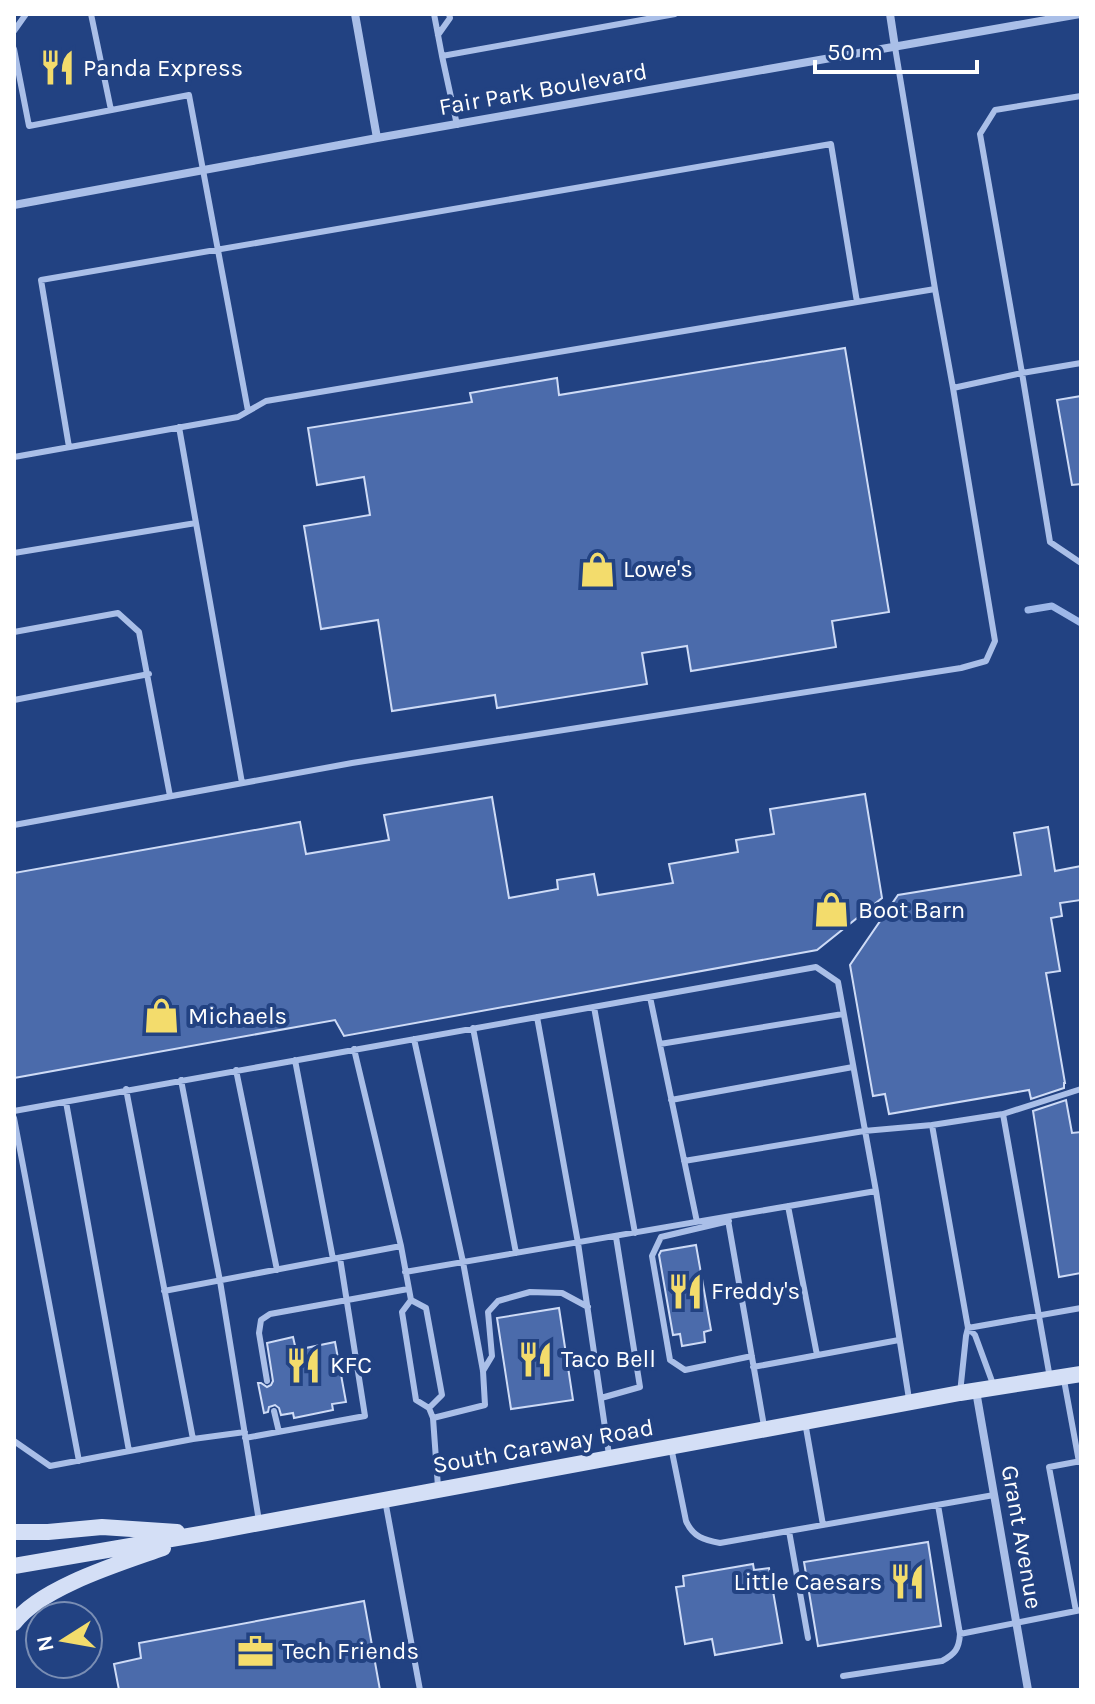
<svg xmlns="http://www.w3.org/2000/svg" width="1095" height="1704" font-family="Karla,sans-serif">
	<rect width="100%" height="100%" fill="#224282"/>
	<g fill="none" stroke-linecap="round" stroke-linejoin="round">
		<path stroke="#9eb8e9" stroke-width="7" d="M1028,610l24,-4 29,17"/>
	</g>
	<path fill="#4b6bab" stroke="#cedbf6" stroke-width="2" d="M845,348l44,264 -57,9 4,26 -145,24 -4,-25 -45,7 5,31 -150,24 -2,-13 -103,16 -14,-91 -57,9 -17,-103 66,-11 -6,-38 -47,8 -9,-57 164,-26 -2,-9 87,-15 2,17z
		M1081,396v88l-9,1 -15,-85z
		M865,794l17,104 -65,52 -473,86 -9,-16 -321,58v-205l286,-51 6,32 83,-14 -5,-25 108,-18 17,101 49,-9 -1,-9 37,-6 4,21 75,-12 -4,-19 69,-12 -2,-12 38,-6 -4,-25z
		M1048,827l7,44 26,-5v34l-21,3 2,13 -11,2 9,53 -14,2 19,110h-1v5l-33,11 -2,-9 -140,24 -4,-20 -12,2 -23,-131 48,-70 123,-20 -7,-42z
		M1066,1100l6,33 9,-1v141l-22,4 -26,-166z
		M696,1245l15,85 -7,2 1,10 -23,4 -2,-12 -7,1 -14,-80 2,-4z
		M559,1308l14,92 -62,9 -14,-91z
		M293,1337l3,13 39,-8 11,60 -14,2 1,6 -39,8 -1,-5 -12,2 -2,-7 -4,-3 -6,2 -1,5 -4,1 -6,-30h3l6,4 4,-2 2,-4 -6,-38z
		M928,1542l13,84 -123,20 -14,-84z
		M753,1564l1,6 15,-2 13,75 -67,12 -3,-16 -27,5 -9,-57 8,-1 -1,-10z
		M364,1601l16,89h-261l-5,-26 27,-6 -2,-15z"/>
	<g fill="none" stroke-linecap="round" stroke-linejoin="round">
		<path stroke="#aabfe8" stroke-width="6" d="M91,14l20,96
			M434,14l8,42
			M14,31l12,-17
			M438,35l12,-17 -1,-4
			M14,49l15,77 160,-31 59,316
			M1081,96l-86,14 -15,24 42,239 59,-10
			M457,125l-15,-69 233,-42
			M935,289l18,99 69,-15 28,169 31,21
			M179,427l63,356
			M69,447l-28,-167 790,-136 26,158
			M14,457l224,-40 28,-16 669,-112 -40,-242
			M14,553l182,-30
			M14,632l104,-19 21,19 31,164
			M14,700l135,-26
			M14,825l338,-62 609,-95 25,-7 9,-20 -42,-253
			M650,997l47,225
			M594,1007l41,226
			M537,1017l41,226 31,212
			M473,1028l43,225
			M414,1039l49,223 20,109 2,34 -52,13
			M660,1044l183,-30
			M354,1049l47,197 10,54 -9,12 14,88 13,8 4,10 5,69
			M295,1060l38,199
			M236,1070l41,200
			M181,1080l39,201 39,240
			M671,1100l182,-33
			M66,1102l63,349
			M14,1111l802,-144 22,15 38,209 33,208
			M1003,1114l47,264
			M14,1118l65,343
			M932,1125l36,203 -2,8 -6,57
			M684,1161l180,-30 68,-6 71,-11 78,-25
			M788,1206l29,149
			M728,1220l36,206
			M729,1221l-68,16 -9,19 18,104 15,10 67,-14
			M405,1272l471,-81
			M164,1291l237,-45
			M411,1300l15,8 16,87 -13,13
			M753,1367l146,-27
			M483,1371l9,-15 -4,-44 10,-11 32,-9 32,1 26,14
			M1064,1380l15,82
			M267,1381l-8,-48 2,-13 9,-6 138,-25
			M993,1384l-18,-49 -7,-7 113,-20
			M601,1398l39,-11 -24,-150
			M274,1411l5,21
			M805,1422l18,103
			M245,1438l120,-22 -25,-158
			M193,1439l52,-7
			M14,1441l36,25 143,-27 -67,-350
			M671,1447l15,74c7,16 18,19 34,22l274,-48
			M1081,1461l-32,6 27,144 5,-1
			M385,1500l35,190
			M789,1531l19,107
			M960,1634l116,-23
			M843,1676l99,-15c13,-7 17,-12 18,-27l-22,-129"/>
		<path stroke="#aabfe8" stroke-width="8" d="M355,14l22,124
			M890,14l5,33
			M14,205l363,-67 703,-124
			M976,1391l52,299"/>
		<path stroke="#d4dff6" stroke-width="16" d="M14,1532h34l54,-5 75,5
			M14,1566l192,-33 754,-140 121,-19
			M14,1623c27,-36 107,-60 149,-75"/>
	</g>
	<defs>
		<symbol id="restaurant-bare" viewBox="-9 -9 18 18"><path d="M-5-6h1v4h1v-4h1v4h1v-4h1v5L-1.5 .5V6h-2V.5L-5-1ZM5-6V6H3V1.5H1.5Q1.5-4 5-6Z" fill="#f3dc6c" stroke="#224282" stroke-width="2.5" paint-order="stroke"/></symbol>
		<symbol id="shop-bare" viewBox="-9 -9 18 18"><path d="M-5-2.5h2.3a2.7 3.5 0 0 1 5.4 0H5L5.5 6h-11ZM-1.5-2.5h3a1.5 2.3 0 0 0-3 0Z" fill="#f3dc6c" stroke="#224282" stroke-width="2.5" paint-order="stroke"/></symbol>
		<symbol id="office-bare" viewBox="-9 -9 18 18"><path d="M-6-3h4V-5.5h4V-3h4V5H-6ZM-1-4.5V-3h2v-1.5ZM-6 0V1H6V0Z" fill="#f3dc6c" stroke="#224282" stroke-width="2.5" paint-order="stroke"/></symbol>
	</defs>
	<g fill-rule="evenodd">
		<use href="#restaurant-bare" x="32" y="42" width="51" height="51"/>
		<use href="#shop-bare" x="572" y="544" width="51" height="51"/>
		<use href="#shop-bare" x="806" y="884" width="51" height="51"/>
		<use href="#shop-bare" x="136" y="990" width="51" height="51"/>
		<use href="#restaurant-bare" x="660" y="1266" width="51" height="51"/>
		<use href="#restaurant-bare" x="510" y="1334" width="51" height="51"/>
		<use href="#restaurant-bare" x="278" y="1340" width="51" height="51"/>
		<use href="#restaurant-bare" x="882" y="1556" width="51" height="51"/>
		<use href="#office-bare" x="230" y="1626" width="51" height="51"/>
	</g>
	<g text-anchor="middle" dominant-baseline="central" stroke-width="8" stroke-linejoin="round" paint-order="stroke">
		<g font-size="24" fill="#fff" stroke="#224282" text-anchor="start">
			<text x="83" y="68">Panda Express</text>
			<text x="623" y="569">Lowe's</text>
			<text x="858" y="910">Boot Barn</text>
			<text x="188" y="1016">Michaels</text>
			<text x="711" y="1291">Freddy's</text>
			<text x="561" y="1359">Taco Bell</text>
			<text x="330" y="1365">KFC</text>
			<text x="882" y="1582" text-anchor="end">Little Caesars</text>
			<text x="282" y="1651">Tech Friends</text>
		</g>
		<g font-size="24" fill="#fff" stroke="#224282">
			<text transform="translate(543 89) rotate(-10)">Fair Park Boulevard</text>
			<text transform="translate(543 1446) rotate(-10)">South Caraway Road</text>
			<text transform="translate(1022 1537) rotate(80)">Grant Avenue</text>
		</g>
	</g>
	<rect width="1095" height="1704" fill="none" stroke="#ffffff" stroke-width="32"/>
	<g transform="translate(64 1640) rotate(259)"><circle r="38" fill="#224282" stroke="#7a8eb4" stroke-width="2"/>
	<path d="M0-6L14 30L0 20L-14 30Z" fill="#f3dc6c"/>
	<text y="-12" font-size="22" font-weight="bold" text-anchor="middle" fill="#ffffff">N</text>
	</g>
	<path d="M815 60v12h162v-12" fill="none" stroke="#ffffff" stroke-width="4"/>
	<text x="827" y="60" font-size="24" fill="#ffffff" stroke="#224282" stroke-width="6" paint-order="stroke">50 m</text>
</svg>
